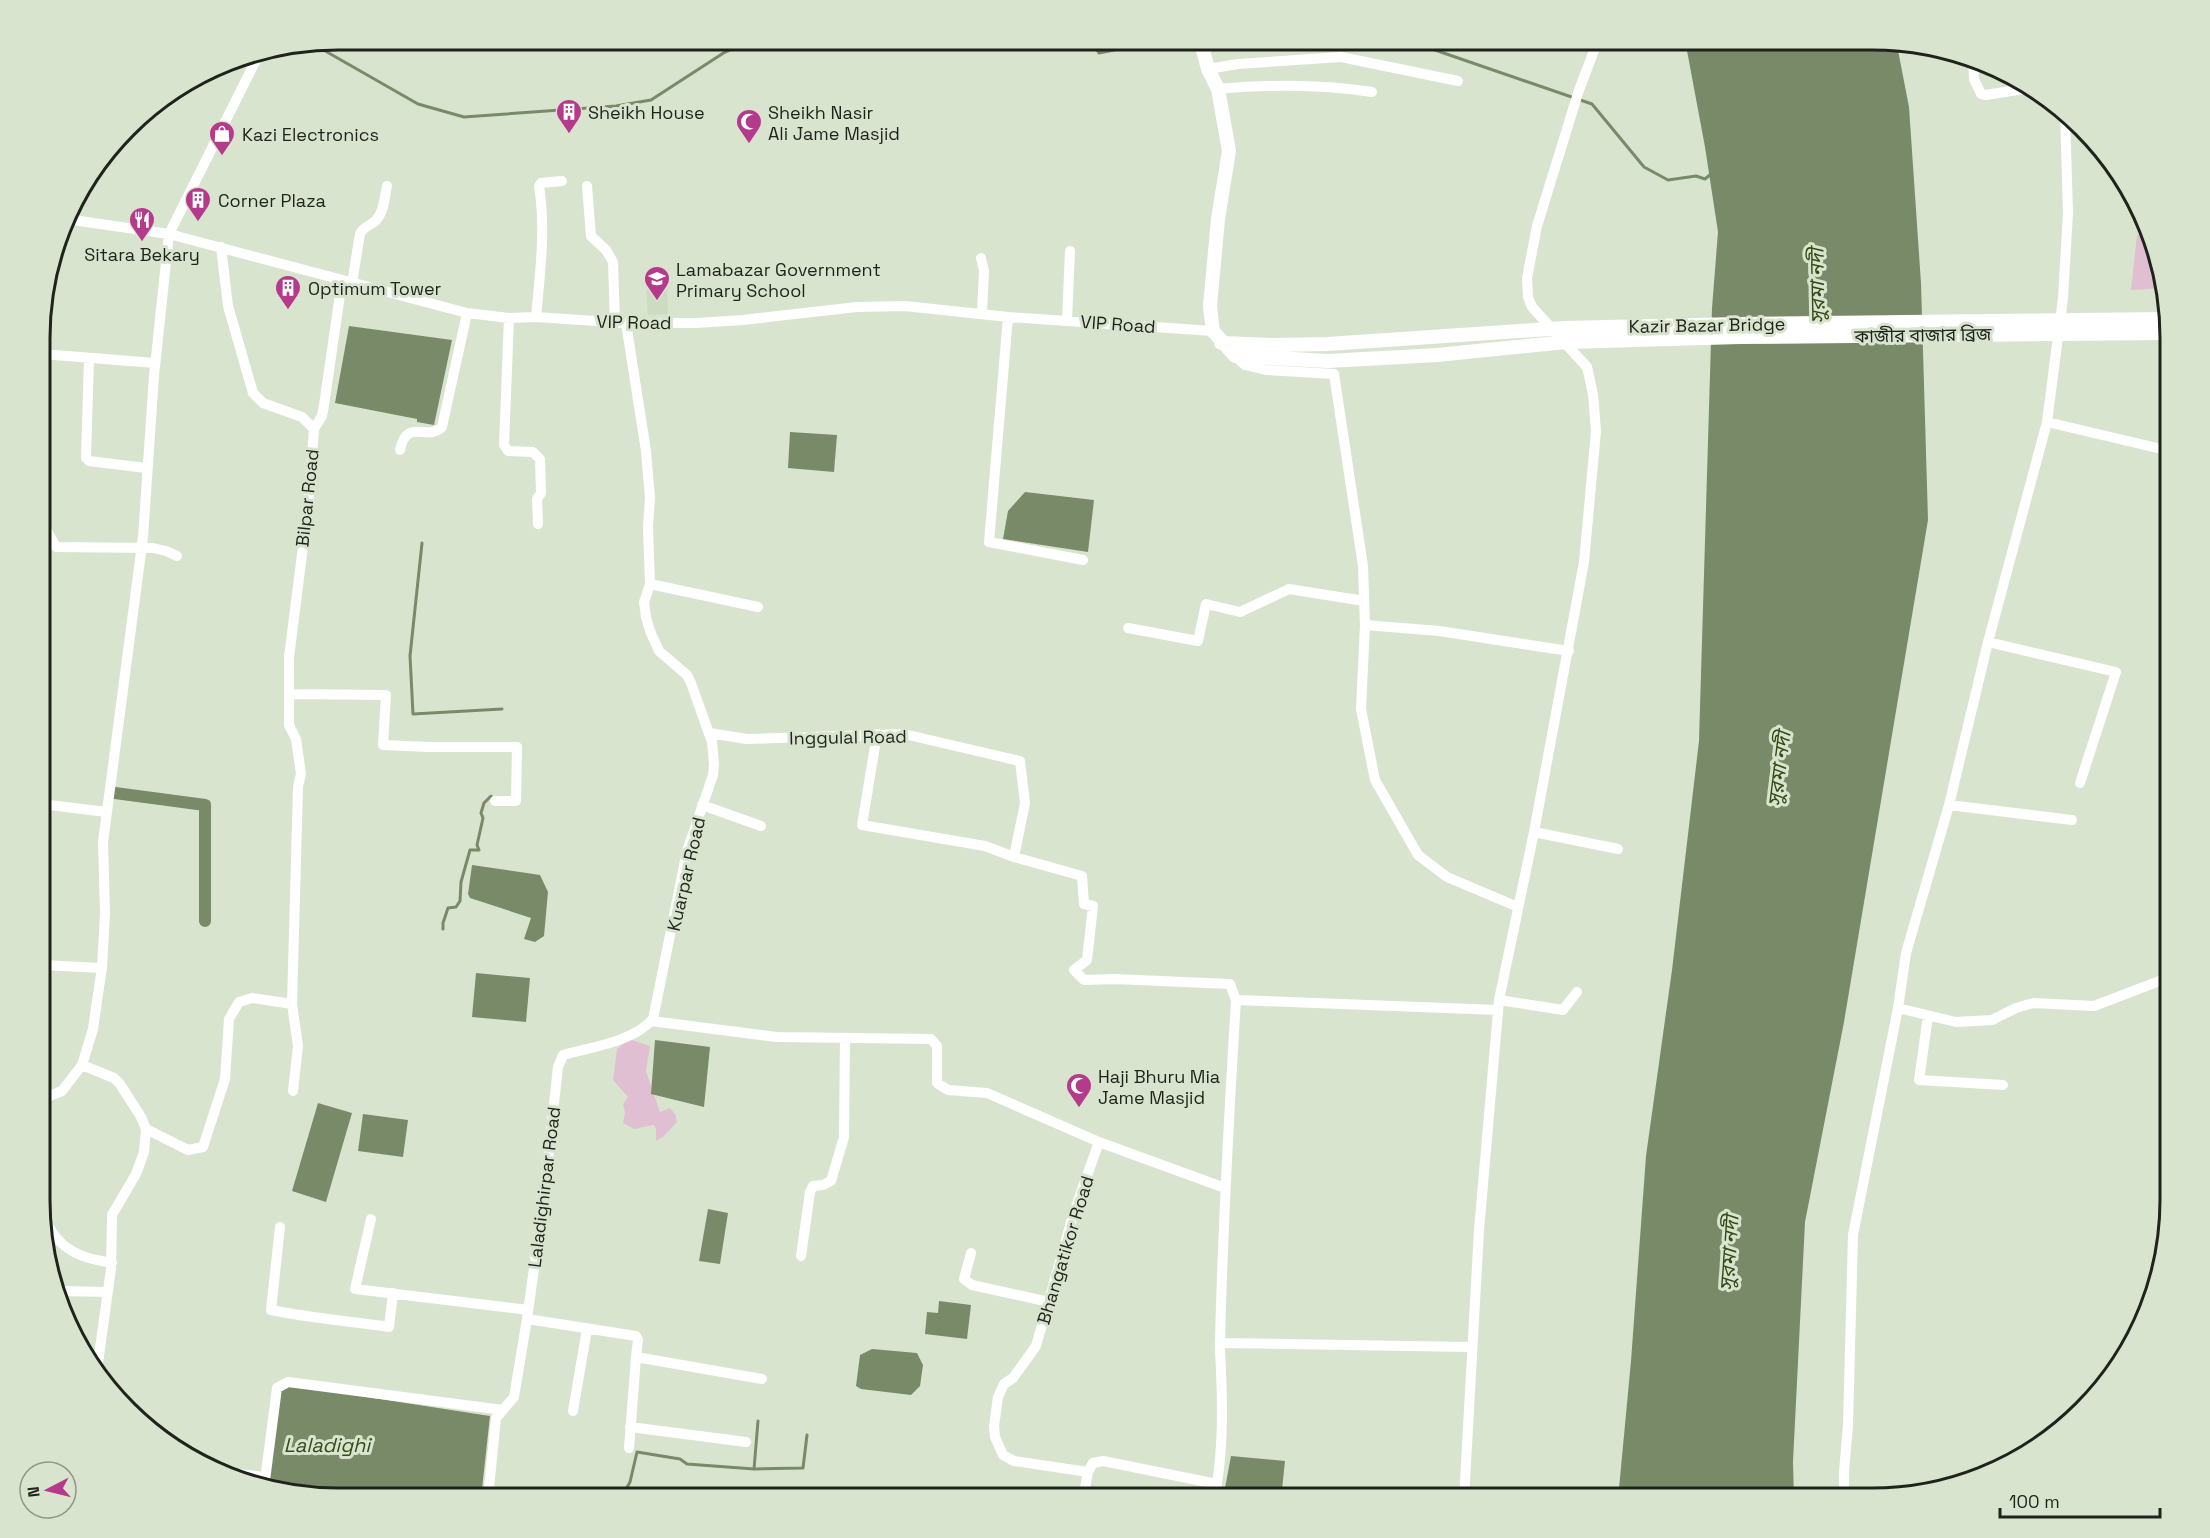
<svg xmlns="http://www.w3.org/2000/svg" width="2210" height="1538" font-family="'Space Grotesk','Noto Sans Bengali',sans-serif">
	<rect width="100%" height="100%" fill="#d9e4cf"/>
	<path fill="#cddcc0" d="M667,289l1,25 -20,1 -2,-25z"/>
	<path fill="#e0bfd2" d="M2150,234l11,26 4,28 -34,2 6,-55z
		M629,1039l21,7 -4,25 14,41 10,-4 5,6 2,8 -13,14 -8,5v-13l-3,-3 -19,4 -11,-6 2,-10 -2,-9 5,-7 -15,-17 4,-31z"/>
	<path fill="#798a68" d="M1685,40h211l13,67 12,176 7,237 -84,502 -39,200 -12,240 1,37h-176l13,-138 15,-205 26,-186 27,-229 13,-433 6,-76 -13,-85z
		M349,326l103,14 -18,85 -17,-3v-3l-82,-16z
		M790,432l47,3 -3,37 -46,-4z
		M1025,492l69,8 -6,52 -85,-13 5,-28z
		M472,865l68,10 8,17 -4,44 -9,6 -11,-3 7,-21 -61,-20 -2,-4z
		M476,973l54,5 -4,44 -54,-5z
		M655,1040l55,7 -6,60 -53,-13z
		M318,1103l34,10 -26,89 -34,-11z
		M363,1114l45,6 -5,37 -45,-6z
		M708,1209l20,4 -8,51 -21,-3z
		M939,1301l32,4 -4,34 -42,-5 2,-22 11,1z
		M872,1349l45,4 6,12 -3,21 -9,9 -50,-6 -5,-3 4,-31z
		M289,1385l201,31 -9,82h-163l-50,-10 12,-97z
		M1231,1456l54,5 -4,38h-58z"/>
	<g fill="none" stroke-linecap="round" stroke-linejoin="round">
		<path stroke="#798a68" stroke-width="3" d="M1090,39l9,14 20,-4 11,-10
			M1403,39l189,65 52,63 24,13 28,-4 9,3 7,-6
			M313,44l105,60 46,13 152,-11 35,-6 74,-48 30,-13
			M422,543l-12,113 3,58 89,-5
			M443,929v-6l5,-15 8,-1 4,-6 1,-19 9,-32h9l-2,-5 6,-27 -2,-5 3,-10 7,-7
			M758,1421l-4,48 49,-1 4,-33
			M621,1498l9,-16 7,-30 43,7 7,5 67,5"/>
		<path stroke="#798a68" stroke-width="12" d="M115,793l90,12v116"/>
		<path stroke="#fff" stroke-width="10" d="M1973,57l1,22 7,15 5,1 44,-7
			M1208,69l30,-5 103,-7 117,24
			M1218,89c53,-5 102,-5 154,3
			M587,186l4,50 15,14 7,12 2,61
			M66,219l103,15 298,79 42,5 27,-1 90,6h70l47,-3 114,-13 48,-1 103,11 205,14
			M221,247l7,59 25,87 10,10 39,14 12,12 -6,78 -19,150v68l7,14 5,35 -3,13 -6,217 6,42 -5,45
			M981,258l3,13 -2,42
			M352,283l8,-49c4,-9 12,-8 17,-15 7,-8 8,-24 10,-33
			M536,317c4,-44 10,-87 3,-131l2,-3 21,-2
			M1008,317l-19,225 94,18
			M509,318l-5,127 4,6 25,1 7,7 1,34 -4,6 1,25
			M1067,320l3,-69
			M42,337l16,-94
			M42,354l113,9
			M1235,356l10,9 21,5 68,4 29,192 2,59 -4,84 14,71 43,75 29,22 71,30
			M89,358l-3,100 3,3 57,7
			M2047,422l123,29
			M314,429l8,-13 2,-11 18,-124
			M400,450c7,-33 27,-8 42,-23l25,-114
			M42,522l14,25 97,1 13,3 11,5
			M650,584l108,23
			M1365,625l74,6 130,20
			M1128,628l70,13 8,-37 34,8 49,-23 75,12
			M1988,642l128,30 -36,111
			M289,694l97,1 -3,50 46,2h88l-1,54h-21
			M709,733l38,6 157,-5 116,27 5,42 -11,54
			M877,734l-15,91 123,21 29,11 68,19 2,28 9,2 -6,54 -13,10 10,10 31,-1 115,5 6,16c-7,113 -13,226 -16,339 -1,11 1,21 1,32 2,41 2,87 -7,128
			M42,804l64,8
			M702,805l59,21
			M1949,805l123,15
			M1534,832l84,17
			M42,965l60,3
			M1236,1000l262,10
			M1499,1000l64,10 14,-18
			M1898,1008l58,14 36,-2 24,-12 17,-5 61,3 76,-29
			M1928,1016l-9,64 84,5
			M651,1021l126,16 154,2 6,7v37l11,7 39,3 112,49 126,46
			M82,1065l32,13 6,6 21,33 5,12 -2,23 -8,22 -24,41 -1,54 -14,101
			M42,1099l20,-8 20,-26 11,-36 5,-35 4,-26 3,-55 -2,-71 40,-305 11,-161 15,-142 90,-180
			M146,1129l42,21 15,-3 22,-68 4,-60 10,-17 13,-4 40,6
			M42,1215c5,7 8,15 13,21 15,19 34,23 57,27
			M371,1219l-16,70 173,21
			M280,1227l-9,83c39,8 78,11 118,17l4,-34
			M971,1253l-7,26 8,6 77,17
			M801,1256l9,-64 3,-6 10,-1 8,-4 13,-44 1,-99
			M59,1291l49,1
			M527,1319l109,17 2,4 -2,17 126,22
			M1220,1343l252,4
			M573,1411l14,-82
			M630,1427l116,15
			M629,1448l7,-91
			M221,1472l43,5
			M1088,1472l-74,-11 -11,-6 -8,-18 -1,-11 4,-29 6,-13 9,-6 23,-32 37,-131 26,-73
			M264,1488l13,-100 11,-6 215,28
			M488,1498l8,-80 18,-21 13,-78 17,-123 14,-129 5,-12c28,-8 70,-13 90,-36l34,-168 26,-76 1,-11 -2,-22 -21,-59 -4,-8 -28,-24 -9,-20 -4,-14 -2,-15 6,-18 -2,-57 2,-29 -4,-47 -20,-128
			M1083,1499l5,-27 5,-9 10,-2 114,23
			M1464,1499l15,-269 20,-230 35,-168 50,-270 12,-131 -3,-37 -6,-27 -55,-60 -4,-10 -1,-19 10,-52 42,-136 19,-50
			M1844,1499v-27l4,-47 5,-190 45,-227 8,-55 43,-148 39,-163 59,-220 16,-124 5,-85 -3,-99"/>
		<path stroke="#fff" stroke-width="14" d="M1200,39l8,30 10,20 11,62 -11,68 -8,87 3,25 22,25 93,5 109,-6 129,-13 174,-5 430,-4
			M1221,343l52,2 55,-1 236,-16 174,-4 432,-5"/>
	</g>
	<defs>
		<symbol id="building-pin" viewBox="-11 -11 22 30"><path d="M0 17L-7.5 6A9.5 9.5 0 1 1 7.5 6Z" fill="#b53a8c" stroke="#d9e4cf"/><path d="M-4-6H4V6H1V3H-1V6H-4ZM-2.5-4.3h1.7v1.8h-1.7ZM.8-4.3h1.7v1.8H.8ZM-2.5-1h1.7V.8h-1.7ZM.8-1h1.7V.8H.8Z" fill="#fff"/></symbol>
		<symbol id="mosque-pin" viewBox="-11 -11 22 30"><path d="M0 17L-7.5 6A9.5 9.5 0 1 1 7.5 6Z" fill="#b53a8c" stroke="#d9e4cf"/><path d="M3.5-4.9A6 6 0 1 0 3.5 4.9A5 5 0 1 1 3.5-4.9Z" fill="#fff"/></symbol>
		<symbol id="shop-pin" viewBox="-11 -11 22 30"><path d="M0 17L-7.5 6A9.5 9.5 0 1 1 7.5 6Z" fill="#b53a8c" stroke="#d9e4cf"/><path d="M-5-2.5h2.3a2.7 3.5 0 0 1 5.4 0H5L5.5 6h-11ZM-1.5-2.5h3a1.5 2.3 0 0 0-3 0Z" fill="#fff"/></symbol>
		<symbol id="restaurant-pin" viewBox="-11 -11 22 30"><path d="M0 17L-7.5 6A9.5 9.5 0 1 1 7.5 6Z" fill="#b53a8c" stroke="#d9e4cf"/><path d="M-5-6h1v4h1v-4h1v4h1v-4h1v5L-1.5 .5V6h-2V.5L-5-1ZM5-6V6H3V1.5H1.5Q1.5-4 5-6Z" fill="#fff"/></symbol>
		<symbol id="school-pin" viewBox="-11 -11 22 30"><path d="M0 17L-7.5 6A9.5 9.5 0 1 1 7.5 6Z" fill="#b53a8c" stroke="#d9e4cf"/><path d="M0-5L7-2L0 1L-7-2ZM-4 1L0 2.5L4 1V4Q0 6-4 4Z" fill="#fff"/></symbol>
	</defs>
	<g fill-rule="evenodd">
		<use href="#building-pin" x="554" y="97" width="30" height="40"/>
		<use href="#mosque-pin" x="734" y="107" width="30" height="40"/>
		<use href="#shop-pin" x="207" y="119" width="30" height="40"/>
		<use href="#building-pin" x="183" y="185" width="30" height="40"/>
		<use href="#restaurant-pin" x="127" y="205" width="30" height="40"/>
		<use href="#school-pin" x="642" y="264" width="30" height="40"/>
		<use href="#building-pin" x="273" y="273" width="30" height="40"/>
		<use href="#mosque-pin" x="1064" y="1071" width="30" height="40"/>
	</g>
	<g text-anchor="middle" dominant-baseline="central" stroke-width="6" stroke-linejoin="round" paint-order="stroke">
		<g font-size="18" fill="#1f231b" stroke="#d9e4cf" text-anchor="start">
			<text x="588" y="112">Sheikh House</text>
			<text x="768" y="112">Sheikh Nasir<tspan x="768" dy="21">Ali Jame Masjid</tspan></text>
			<text x="242" y="134">Kazi Electronics</text>
			<text x="218" y="200">Corner Plaza</text>
			<text x="142" y="254" text-anchor="middle">Sitara Bekary</text>
			<text x="676" y="269">Lamabazar Government<tspan x="676" dy="21">Primary School</tspan></text>
			<text x="308" y="288">Optimum Tower</text>
			<text x="1098" y="1076">Haji Bhuru Mia<tspan x="1098" dy="21">Jame Masjid</tspan></text>
		</g>
		<g font-size="18" fill="#1f231b" stroke="#d9e4cf">
			<text transform="translate(634 322) rotate(1)">VIP Road</text>
			<text transform="translate(1118 324) rotate(4)">VIP Road</text>
			<text transform="translate(1707 325) rotate(-1)">Kazir Bazar Bridge</text>
			<text transform="translate(1923 335) rotate(-1)">কাজীর বাজার ব্রিজ</text>
			<text transform="translate(307 498) rotate(-84)">Bilpar Road</text>
			<text transform="translate(848 737) rotate(-1)">Inggulal Road</text>
			<text transform="translate(686 874) rotate(-77)">Kuarpar Road</text>
			<text transform="translate(544 1187) rotate(-83)">Laladighirpar Road</text>
			<text transform="translate(1065 1250) rotate(-73)">Bhangatikor Road</text>
		</g>
		<g font-size="20" font-style="italic" fill="#344b16" stroke="#d9e4cf">
			<text transform="translate(1817 286) rotate(-91)">সুরমা নদী</text>
			<text transform="translate(1779 769) rotate(-83)">সুরমা নদী</text>
			<text transform="translate(1729 1253) rotate(-86)">সুরমা নদী</text>
			<text x="327" y="1445">Laladighi</text>
		</g>
	</g>
	<path d="M0 0H2210V1538H0ZM338 50H1872A288 288 0 0 1 2160 338V1200A288 288 0 0 1 1872 1488H338A288 288 0 0 1 50 1200V338A288 288 0 0 1 338 50Z" fill="#d9e4cf" fill-rule="evenodd"/>
	<path fill="none" stroke="#1f231b" stroke-width="3" d="M338 50H1872A288 288 0 0 1 2160 338V1200A288 288 0 0 1 1872 1488H338A288 288 0 0 1 50 1200V338A288 288 0 0 1 338 50Z"/>
	<g transform="translate(48 1490) rotate(263)"><circle r="28" fill="#d9e4cf" stroke="#8f9787" stroke-width="1.5"/>
	<path d="M0-4.5L10 22L0 15L-10 22Z" fill="#b53a8c"/>
	<text y="-9" font-size="16" font-weight="bold" text-anchor="middle" fill="#1f231b">N</text>
	</g>
	<path d="M2000 1508v9h160v-9" fill="none" stroke="#1f231b" stroke-width="3"/>
	<text x="2009" y="1508" font-size="18" fill="#1f231b" stroke="#d9e4cf" stroke-width="4.5" paint-order="stroke">100 m</text>
</svg>
